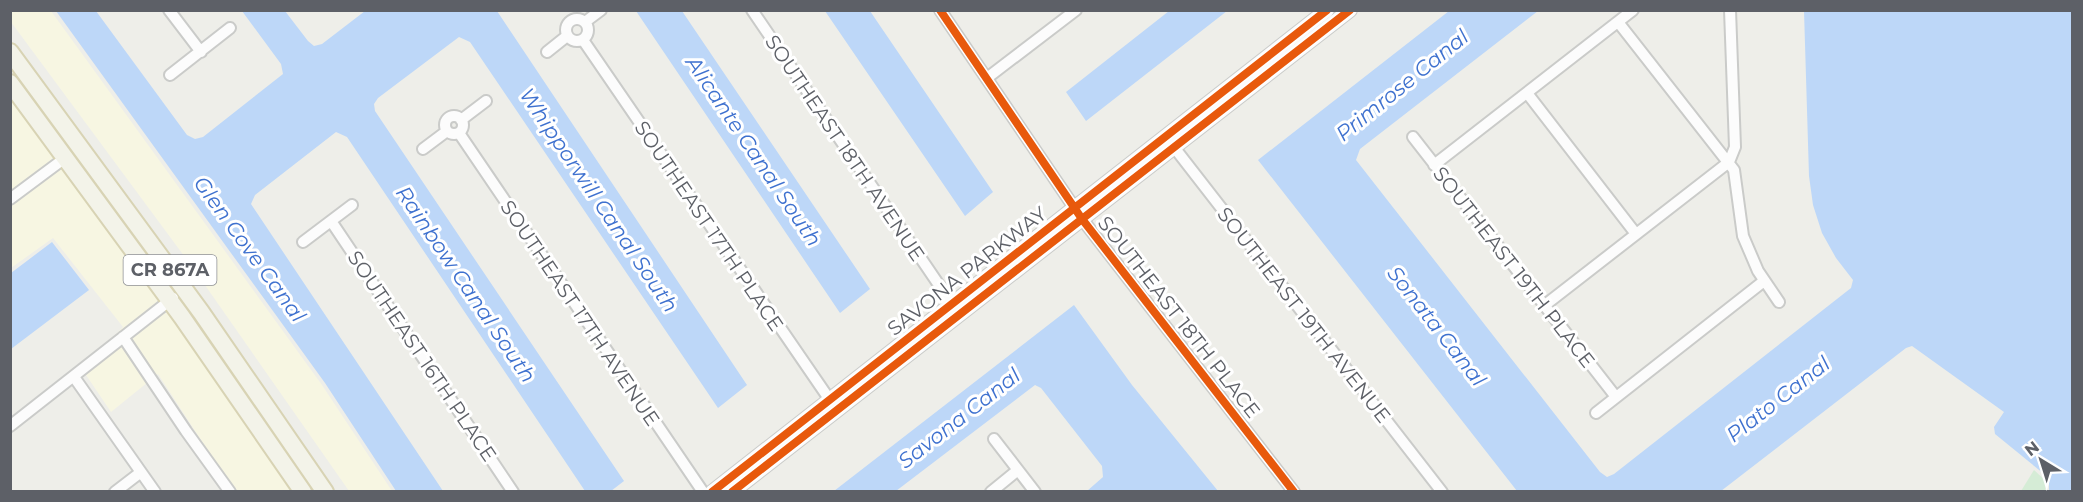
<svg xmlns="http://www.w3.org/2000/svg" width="2083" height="502" font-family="Montserrat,sans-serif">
	<rect width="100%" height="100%" fill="#eeeee9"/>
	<path fill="#f7f6e2" d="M10,11h41l271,374 70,106h-43l-156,-223 -182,-246z
		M10,91l288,400h-64l-76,-117 -47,38 -29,-43 41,-42 -70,-89 -42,30z"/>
	<path fill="#d5ecd6" d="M2034,470l13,12 -2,9h-24z"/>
	<path fill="#bdd7f8" d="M56,11h40l91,124 8,4 8,-2 80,-63 -2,-10 -39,-53h43l23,30 6,5 8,-2 43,-33h132l250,374 -29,23 -248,-366 -11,-5 -81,61 -4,6 1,7 249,370 -13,10h-26l-238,-354 -11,-5 -81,63 -4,9 192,287h-47l-71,-108z
		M636,11h46l188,278 -30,24z
		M825,11h45l123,181 -28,24z
		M1169,11h58l-141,110 -20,-29z
		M1449,11h89l-178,138 -4,11 244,312 7,5 7,-3 237,-186 2,-8 -17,-22 -14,-25 -9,-28 -4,-29 -5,-165h268v480h-23v-13l-54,-44 -1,-7 10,-15 -92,-66 -6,2 -185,143h-204l-259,-331z
		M52,242l37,48 -78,59v-76z
		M1074,305l58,80 86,106h-131l16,-14 -1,-11 -61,-78 -6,-3 -139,106h-62z"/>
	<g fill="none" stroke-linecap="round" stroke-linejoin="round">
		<defs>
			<path id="minor" d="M169,10l32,42
				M752,10l204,300
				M940,10l142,209 212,273
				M566 30a11 11 0 1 1 22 0a11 11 0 1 1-22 0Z
				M585,22l16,-12
				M1618,22l116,148 9,66 15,35 21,31
				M583,40l251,366
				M547,52l20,-16
				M170,75l60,-47
				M987,78l89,-68
				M1527,93l109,141
				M445 125a9 9 0 1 1 18 0a9 9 0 1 1-18 0Z
				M461,120l25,-19
				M459,133l244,359
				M1413,137l203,260
				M1170,142l272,350
				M423,149l24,-18
				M1434,165l199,-155
				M10,199l55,-41
				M331,221l182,271
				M303,242l49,-37
				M1545,305l184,-143 6,-15 -5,-137
				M123,337l63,94 44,61
				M74,377l81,115
				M1596,413l168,-132
				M10,426l163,-128
				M994,439l41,53
				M115,492l26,-20
				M991,492l27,-22"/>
			<path id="tertiary" d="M712,492l615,-482
				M732,492l618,-482"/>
			<path id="primary" d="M10,52l191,260 124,180
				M10,83l172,234 121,175"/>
		</defs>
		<use href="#minor" stroke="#cacbc9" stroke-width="14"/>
		<use href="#tertiary" stroke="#cacbc9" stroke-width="16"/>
		<use href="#primary" stroke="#d8d3b4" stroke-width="20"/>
		<use href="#minor" stroke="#fcfcfc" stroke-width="10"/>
		<use href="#tertiary" stroke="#fcfcfc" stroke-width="14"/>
		<use href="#primary" stroke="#f3f3e9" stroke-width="16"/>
		<defs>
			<path id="cycleway" d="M940,10l142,209 212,273
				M712,492l615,-482
				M732,492l618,-482"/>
		</defs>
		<use href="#cycleway" stroke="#fff" stroke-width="11"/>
		<use href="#cycleway" stroke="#e8590c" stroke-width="8"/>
	</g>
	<g text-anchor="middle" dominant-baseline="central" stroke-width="6" stroke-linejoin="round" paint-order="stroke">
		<rect fill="#fff" stroke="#8e9095" stroke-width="1.5" x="123.5" y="255" width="93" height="30" rx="4.5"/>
		<g font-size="18" font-weight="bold" fill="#5d6067">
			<text x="170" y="270">CR 867A</text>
		</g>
		<g font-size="20" fill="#5d6067" stroke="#fff">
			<text transform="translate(845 148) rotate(56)">SOUTHEAST 18TH AVENUE</text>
			<text transform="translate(709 226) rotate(56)">SOUTHEAST 17TH PLACE</text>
			<text transform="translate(1514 267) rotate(52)">SOUTHEAST 19TH PLACE</text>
			<text transform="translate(967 271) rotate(-38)">SAVONA PARKWAY</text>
			<text transform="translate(580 313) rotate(56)">SOUTHEAST 17TH AVENUE</text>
			<text transform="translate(1304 315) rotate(52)">SOUTHEAST 19TH AVENUE</text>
			<text transform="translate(1179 317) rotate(52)">SOUTHEAST 18TH PLACE</text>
			<text transform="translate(422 356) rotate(56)">SOUTHEAST 16TH PLACE</text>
		</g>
		<g font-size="21" font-style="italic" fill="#3e71cf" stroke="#fff">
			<text transform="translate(1402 85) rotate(-39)">Primrose Canal</text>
			<text transform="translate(754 151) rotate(56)">Alicante Canal South</text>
			<text transform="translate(599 200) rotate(56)">Whipporwill Canal South</text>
			<text transform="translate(250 249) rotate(54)">Glen Cove Canal</text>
			<text transform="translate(466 284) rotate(56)">Rainbow Canal South</text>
			<text transform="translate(1437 326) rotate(52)">Sonata Canal</text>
			<text transform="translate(1778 399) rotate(-38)">Plato Canal</text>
			<text transform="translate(959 418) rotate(-38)">Savona Canal</text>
		</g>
	</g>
	<rect width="2083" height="502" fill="none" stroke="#5d6067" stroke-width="24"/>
	<g transform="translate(2041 460) rotate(322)" stroke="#ffffff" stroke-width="4.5" paint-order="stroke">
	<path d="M0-4.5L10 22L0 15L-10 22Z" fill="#5d6067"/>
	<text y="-9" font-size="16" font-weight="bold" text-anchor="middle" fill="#5d6067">N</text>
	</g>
</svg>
